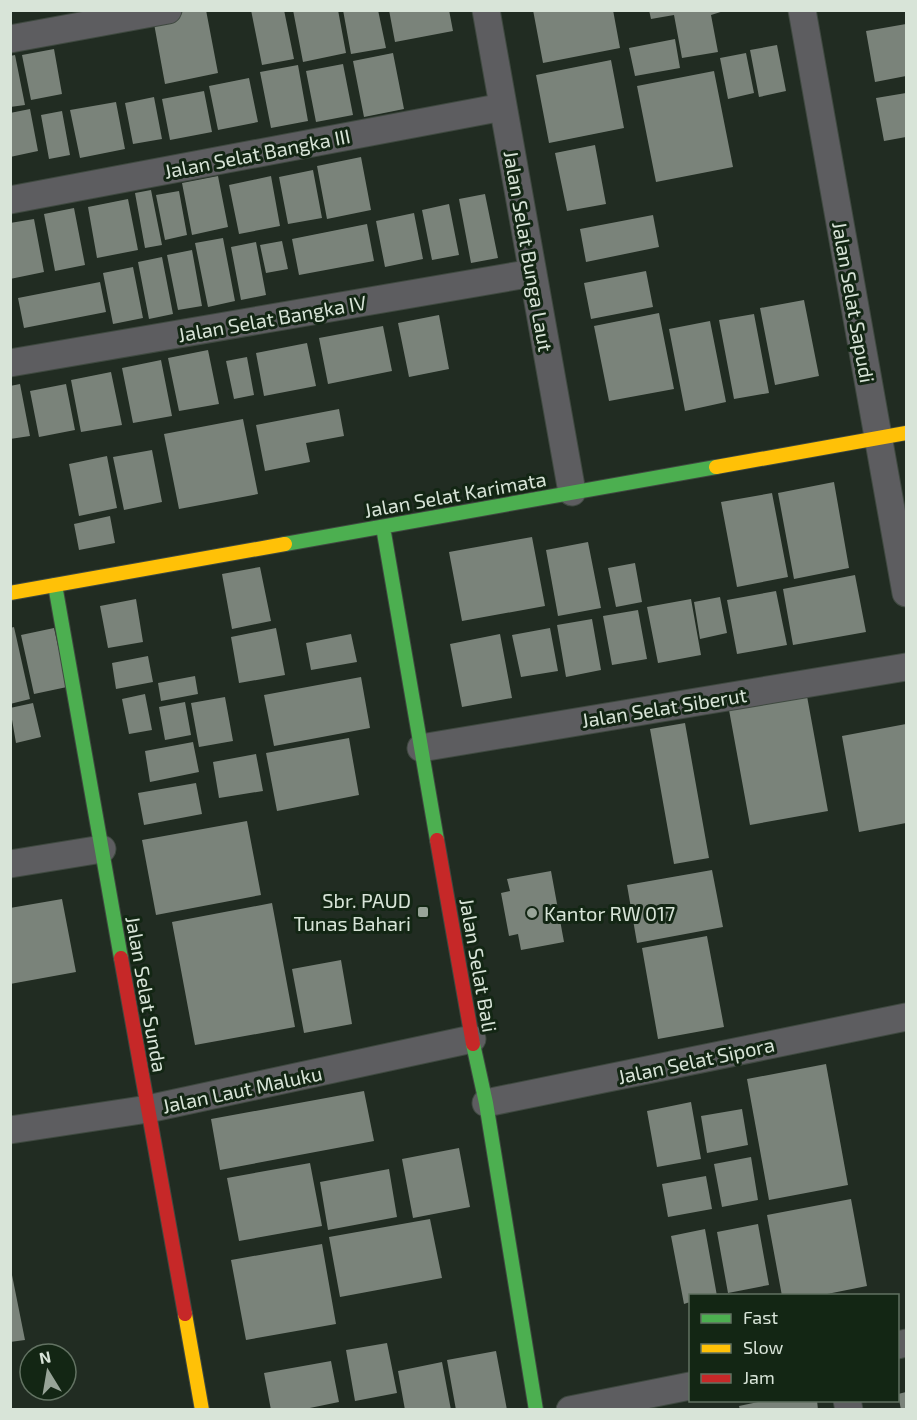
<svg xmlns="http://www.w3.org/2000/svg" width="917" height="1420" font-family="'Exo 2',sans-serif">
	<rect width="100%" height="100%" fill="#212c22"/>
	<path fill="#7a837a" d="M193,10h13l12,63 -53,11 -12,-66z
		M251,10h33l10,49 -32,6z
		M293,10h45l8,43 -43,9z
		M343,10h35l8,38 -35,6z
		M389,10h60l4,21 -58,11z
		M533,10h80l7,38 -77,15z
		M649,10h78l-16,5 7,37 -36,6 -8,-43 -23,4z
		M906,24v52l-31,6 -9,-51z
		M675,39l5,29 -45,8 -6,-28z
		M777,45l9,46 -27,6 -9,-47z
		M54,49l8,45 -31,6 -9,-45z
		M393,53l11,56 -40,8 -11,-56z
		M746,53l8,40 -26,6 -8,-41z
		M15,55l10,50 -15,2v-51z
		M611,60l13,68 -75,15 -13,-68z
		M343,64l10,51 -37,7 -10,-51z
		M298,65l10,56 -37,7 -11,-56z
		M714,71l19,96 -77,15 -19,-96z
		M249,78l9,44 -40,8 -9,-44z
		M204,91l8,41 -42,8 -8,-41z
		M906,93v44l-22,4 -8,-43z
		M154,97l8,42 -29,5 -8,-41z
		M116,102l9,47 -45,9 -10,-48z
		M30,109l8,42 -28,6v-44z
		M62,111l8,44 -21,4 -8,-44z
		M595,145l11,59 -39,7 -12,-58z
		M361,157l10,53 -44,9 -10,-53z
		M313,170l9,48 -34,6 -9,-47z
		M218,176l10,51 -36,8 -10,-52z
		M271,176l9,50 -41,8 -10,-49z
		M151,190l11,55 -17,3 -10,-55z
		M179,191l8,44 -22,5 -9,-45z
		M485,194l13,64 -27,5 -12,-64z
		M128,199l10,51 -41,8 -9,-51z
		M449,204l10,51 -27,5 -10,-50z
		M74,208l11,57 -30,6 -11,-57z
		M414,213l9,46 -38,8 -9,-46z
		M653,215l6,32 -73,15 -6,-33z
		M34,219l10,53 -34,7v-56z
		M367,224l7,37 -75,14 -7,-36z
		M223,238l12,63 -27,6 -13,-64z
		M282,241l6,28 -22,4 -6,-28z
		M256,242l10,53 -25,5 -10,-53z
		M192,250l10,56 -24,4 -11,-55z
		M162,257l11,57 -24,5 -11,-57z
		M133,267l10,51 -30,6 -10,-51z
		M646,271l7,36 -62,12 -7,-36z
		M100,282l6,30 -82,16 -6,-30z
		M804,300l15,76 -44,9 -15,-77z
		M659,313l15,76 -65,12 -15,-75z
		M754,314l15,79 -35,6 -15,-79z
		M439,315l10,54 -40,8 -11,-54z
		M710,321l16,81 -41,9 -16,-82z
		M383,326l9,45 -64,13 -9,-46z
		M307,343l9,43 -52,10 -8,-43z
		M208,350l11,54 -40,7 -11,-53z
		M247,357l7,38 -20,4 -8,-38z
		M161,360l11,56 -39,7 -11,-55z
		M111,372l11,53 -41,7 -10,-52z
		M20,384l10,52 -20,3v-53z
		M66,384l9,46 -36,7 -9,-46z
		M339,409l5,27 -38,7 4,19 -45,9 -9,-46z
		M243,419l15,75 -79,15 -15,-75z
		M152,450l10,52 -38,8 -11,-53z
		M107,456l10,52 -38,8 -10,-52z
		M834,482l15,86 -55,11 -16,-86z
		M772,493l16,84 -51,10 -16,-85z
		M110,516l5,27 -36,7 -5,-26z
		M532,537l13,69 -83,15 -13,-69z
		M588,542l13,66 -43,8 -12,-66z
		M635,563l7,39 -26,5 -8,-39z
		M260,567l11,54 -39,8 -10,-55z
		M855,575l11,57 -73,13 -10,-56z
		M776,591l11,54 -50,9 -10,-54z
		M720,597l7,36 -27,6 -6,-37z
		M136,599l7,43 -35,6 -8,-42z
		M691,599l10,56 -43,8 -11,-56z
		M638,610l9,49 -35,6 -9,-49z
		M592,619l9,51 -35,7 -9,-52z
		M14,627l16,72 -20,5v-76z
		M54,628l13,59 -33,7 -13,-59z
		M276,628l9,47 -46,8 -8,-46z
		M550,628l8,43 -37,6 -9,-42z
		M351,634l6,28 -46,8 -5,-27z
		M500,634l12,64 -50,9 -12,-63z
		M148,656l5,26 -37,7 -4,-26z
		M195,676l3,18 -37,7 -3,-18z
		M361,677l9,51 -96,18 -10,-51z
		M145,694l7,36 -23,4 -7,-35z
		M807,696l21,115 -78,14 -21,-115z
		M225,697l8,44 -34,6 -8,-44z
		M185,702l6,33 -26,5 -6,-33z
		M33,703l8,34 -25,6 -6,-35z
		M685,723l24,135 -35,6 -24,-135z
		M906,724v99l-47,9 -17,-96z
		M349,738l10,57 -82,16 -11,-58z
		M193,742l6,30 -49,10 -5,-31z
		M256,754l7,37 -44,7 -6,-36z
		M196,783l6,31 -58,11 -6,-32z
		M247,821l14,74 -105,20 -14,-75z
		M712,870l11,57 -86,16 -10,-58z
		M551,871l13,71 -43,8 -3,-16 -9,2 -8,-43 9,-2 -3,-12z
		M62,899l14,73 -66,12v-76z
		M272,903l23,124 -100,18 -23,-123z
		M707,936l17,91 -66,12 -16,-91z
		M341,960l11,64 -48,9 -12,-64z
		M826,1064l22,121 -79,15 -22,-121z
		M364,1091l10,50 -154,29 -9,-51z
		M691,1102l10,57 -44,8 -10,-56z
		M742,1109l6,36 -41,8 -6,-37z
		M459,1148l11,59 -57,11 -11,-59z
		M751,1157l7,43 -36,7 -8,-43z
		M310,1163l12,63 -83,15 -12,-63z
		M389,1169l8,48 -69,13 -8,-48z
		M706,1176l6,33 -44,8 -6,-33z
		M851,1199l16,87 -50,10h-35l-15,-81z
		M430,1219l12,59 -102,19 -11,-60z
		M758,1224l11,61 -41,8 -11,-61z
		M705,1229l12,67h-27v6l-6,2 -13,-68z
		M322,1244l14,80 -90,16 -15,-80z
		M10,1265l15,75 -15,2z
		M387,1343l10,50 -42,8 -9,-51z
		M496,1351l11,59h-51l-9,-50z
		M331,1361l8,41 -39,8h-29l-7,-37z
		M442,1362l9,48h-46l-7,-39z
		M906,1392v18h-5l-3,-16z
		M768,1400h49l1,10h-78l-1,-4z"/>
	<g fill="none" stroke-linecap="round" stroke-linejoin="round">
		<defs>
			<path id="street" d="M486,10l86,482
				M802,10l104,583
				M10,39l158,-29
				M10,200l493,-93
				M10,363l523,-90
				M421,748l485,-81
				M10,864l92,-15
				M486,1103l420,-86
				M10,1130l138,-21 324,-70
				M898,1345l8,-2
				M847,1400l2,10
				M570,1410l120,-24"/>
			<path id="fast" d="M383,527l54,313
				M285,544l431,-77
				M55,585l66,373
				M473,1044l13,59 50,307"/>
			<path id="slow" d="M716,467l190,-34
				M10,593l275,-49
				M185,1314l17,96"/>
			<path id="jam" d="M437,840l36,204
				M121,958l64,356"/>
		</defs>
		<use href="#street" stroke="#3f4940" stroke-width="29"/>
		<use href="#fast" stroke="#3f4940" stroke-width="16"/>
		<use href="#slow" stroke="#3f4940" stroke-width="16"/>
		<use href="#jam" stroke="#3f4940" stroke-width="16"/>
		<use href="#street" stroke="#5d5d60" stroke-width="27"/>
		<use href="#fast" stroke="#4caf50" stroke-width="14"/>
		<use href="#slow" stroke="#ffc107" stroke-width="14"/>
		<use href="#jam" stroke="#c62828" stroke-width="14"/>
	</g>
	<g fill="#98a498" stroke="#132614" stroke-width="2">
		<rect x="417" y="906" width="12" height="12" rx="3"/>
		<circle cx="532" cy="913" r="6"/>
	</g>
	<g text-anchor="middle" dominant-baseline="central" stroke-width="6" stroke-linejoin="round" paint-order="stroke">
		<g font-size="20" fill="#d8e4d8" stroke="#132614">
			<text transform="translate(257 153) rotate(-11)">Jalan Selat Bangka III</text>
			<text transform="translate(529 251) rotate(80)">Jalan Selat Bunga Laut</text>
			<text transform="translate(854 302) rotate(80)">Jalan Selat Sapudi</text>
			<text transform="translate(272 318) rotate(-10)">Jalan Selat Bangka IV</text>
			<text transform="translate(455 494) rotate(-10)">Jalan Selat Karimata</text>
			<text transform="translate(664 707) rotate(-9)">Jalan Selat Siberut</text>
			<text transform="translate(479 965) rotate(80)">Jalan Selat Bali</text>
			<text transform="translate(147 994) rotate(80)">Jalan Selat Sunda</text>
			<text transform="translate(696 1060) rotate(-12)">Jalan Selat Sipora</text>
			<text transform="translate(242 1089) rotate(-12)">Jalan Laut Maluku</text>
		</g>
		<g font-size="20" fill="#d8e4d8" stroke="#132614" text-anchor="end">
			<text x="411" y="900">Sbr. PAUD<tspan x="411" dy="23">Tunas Bahari</tspan></text>
			<text x="544" y="913" text-anchor="start">Kantor RW 017</text>
		</g>
	</g>
	<rect width="917" height="1420" fill="none" stroke="#d8e4d8" stroke-width="24"/>
	<rect x="689" y="1294" width="210" height="108" fill="#132614" stroke="#627262" stroke-width="1.5"/>
	<rect x="701" y="1314" width="30" height="9" fill="#4caf50" stroke="#627262" stroke-width="1.5"/>
	<text x="743" y="1324" font-size="18" fill="#d8e4d8">Fast</text>
	<rect x="701" y="1344" width="30" height="9" fill="#ffc107" stroke="#627262" stroke-width="1.5"/>
	<text x="743" y="1354" font-size="18" fill="#d8e4d8">Slow</text>
	<rect x="701" y="1374" width="30" height="9" fill="#c62828" stroke="#627262" stroke-width="1.5"/>
	<text x="743" y="1384" font-size="18" fill="#d8e4d8">Jam</text>
	<g transform="translate(48 1372) rotate(349)"><circle r="28" fill="#132614" stroke="#627262" stroke-width="1.5"/>
	<path d="M0-4.5L10 22L0 15L-10 22Z" fill="#98a498"/>
	<text y="-9" font-size="16" font-weight="bold" text-anchor="middle" fill="#d8e4d8">N</text>
	</g>
</svg>
